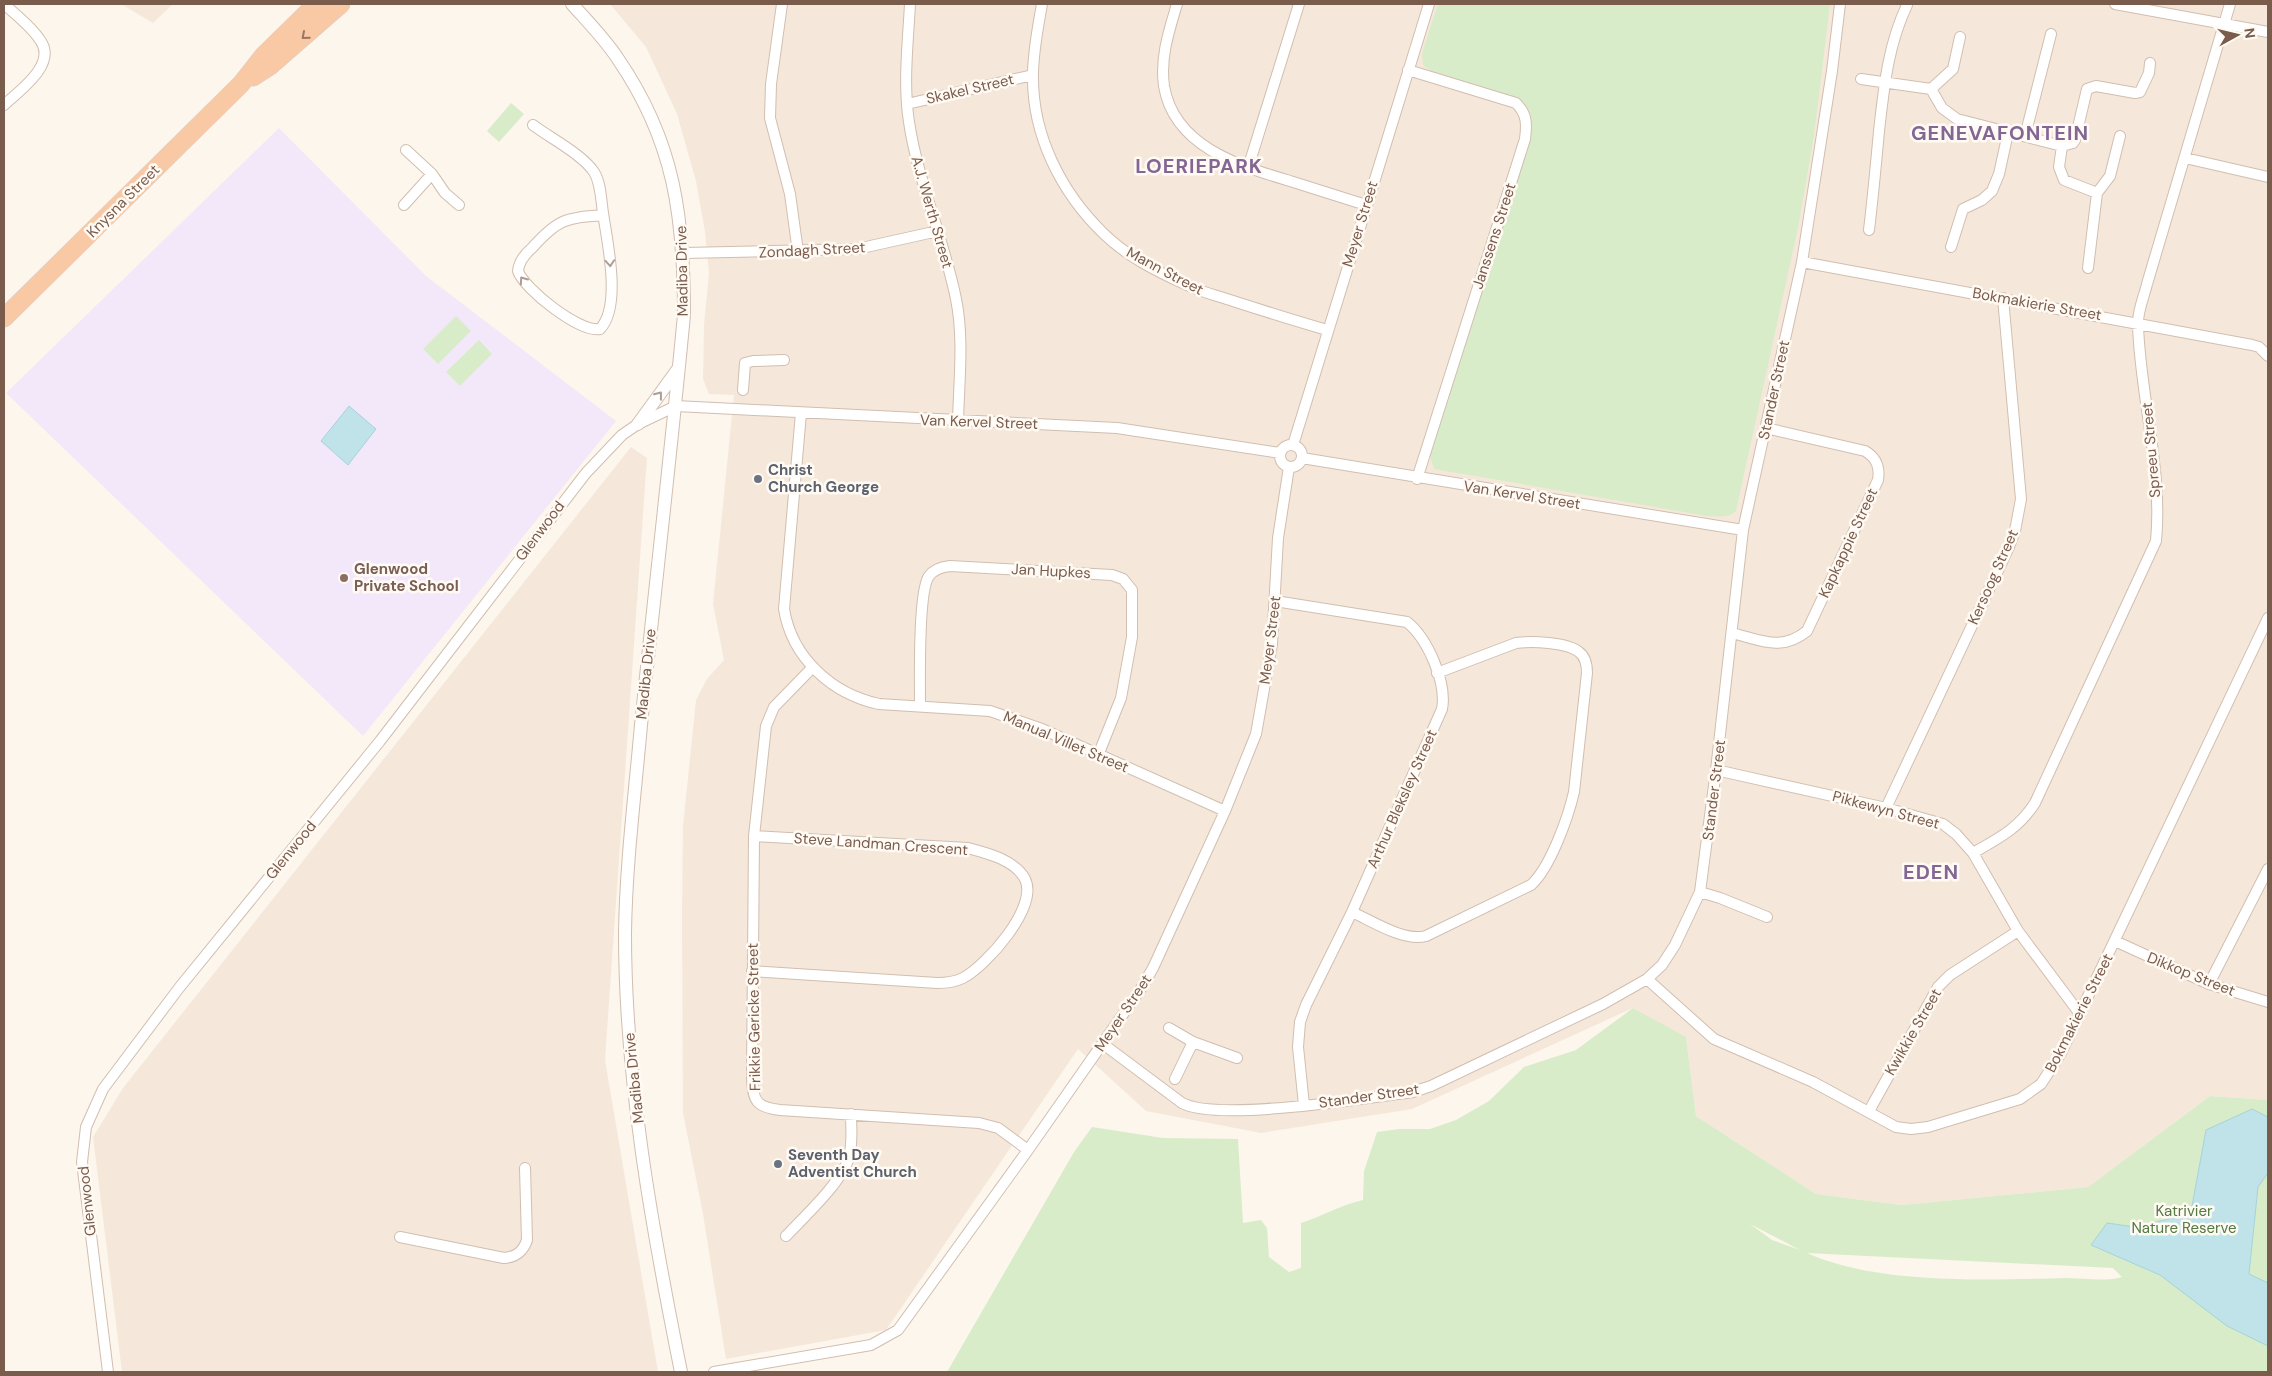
<svg xmlns="http://www.w3.org/2000/svg" width="2272" height="1376" font-family="'DM Sans',sans-serif">
	<rect width="100%" height="100%" fill="#fdf6ec"/>
	<path fill="#f5e8da" d="M121,4h52l-20,19z
		M610,4h1658v1096l-58,-4 -122,91 -186,18 -86,-11 -120,-78 -10,-78 -53,-30 -221,101 -151,24 -115,-22 -68,-62 -192,281 -160,29 -23,-145 -20,-101 -1,-197 1,-90 13,-126 11,-21 17,-19 -11,-56 21,-209 -25,-1 -6,-15 1,-55 5,-51 -4,-41 -9,-51 -19,-67 -31,-67z
		M631,447l16,11 -42,602 53,312h-536l-29,-235 30,-49z"/>
	<path fill="#f3e8fa" d="M279,128l147,148 190,145 -253,315 -357,-343z"/>
	<path fill="#d8ecc9" fill-rule="evenodd" d="M1438,4h392l-16,132 -16,92 -62,283c-8,8 -19,5 -29,5l-273,-47 -4,-13 102,-328c0,-12 -3,-20 -12,-28l-87,-28 -10,-7 -1,-12z
		M511,103l13,11 -25,28 -12,-11z
		M456,316l15,15 -33,33 -15,-15z
		M479,340l13,14 -32,32 -14,-14z
		M1633,1008l53,29 10,79 120,78 86,11 186,-18 122,-91 58,4v272h-1321l127,-220 18,-25 71,11 75,1 5,84 18,-3 6,8 2,29 20,15 12,-4v-45c22,-7 39,-18 62,-23l1,-29 13,-39 22,-3h31l26,-9 33,-19 35,-34 52,-17zM1750,1224l50,26 -28,-10zM1807,1253l306,15 9,9c-16,5 -39,1 -57,1 -78,2 -187,7 -258,-25z"/>
	<path fill="#bfe3e8" stroke="#a5d3da" d="M349,406l27,23 -28,36 -27,-24z
		M2252,1109l16,8v56l-10,14 -9,87 19,9v63l-41,-20 -67,-51 -69,-30 16,-22 28,4 42,-10 15,-11 14,-76z"/>
	<g fill="none" stroke-linecap="round" stroke-linejoin="round">
		<defs>
			<path id="minor" d="M782,4l-11,80 -1,34 20,76 8,58
				M910,4c-2,38 -7,80 -1,118 9,60 35,117 47,177 8,39 3,82 2,122
				M1042,4c-4,23 -9,47 -9,71 -1,60 28,117 70,158 23,23 55,39 84,52 14,7 31,11 46,16 31,10 63,20 94,29
				M1177,4c-8,27 -17,53 -13,82 10,61 76,80 126,95 25,8 51,16 76,24
				M2115,4l153,28
				M1408,70l108,33c11,11 11,21 9,36l-108,340
				M1861,79l70,10 11,19 15,11 105,27 -3,21 5,13 33,13 -9,75
				M1931,89l22,-20 7,-32
				M907,104l126,-29
				M4,105c15,-14 54,-41 36,-65 -9,-14 -24,-25 -36,-36
				M533,125c17,13 49,29 61,47 7,11 7,28 9,41 4,28 19,93 -3,116 -20,4 -76,-40 -82,-58 1,-10 7,-17 14,-23 26,-29 33,-30 71,-33
				M2025,136l26,-102
				M2062,146l11,-3 2,-3 12,-51 9,-3 39,7 5,-1 9,-19 1,-10
				M406,150l26,24
				M2185,158l83,19
				M1248,168l51,-164
				M2097,193l13,-17 10,-40
				M404,205l28,-31 13,19 14,12
				M1869,230c4,-33 7,-66 10,-99 5,-44 9,-86 28,-126
				M1951,247l12,-38 19,-9 10,-9 7,-17 9,-41
				M684,253l173,-4 81,-18
				M1802,262l450,83 7,2 9,9
				M743,390l2,-27 8,-2 31,-1
				M801,413l-17,196c8,49 48,85 95,95l111,7 52,18 183,82
				M1293,445l136,-441
				M1280 456a11 11 0 1 1 22 0a11 11 0 1 1-22 0Z
				M1302,458l441,72
				M1275,601l132,21c21,17 40,61 35,87l-90,203 -46,93 -6,17 -2,25 6,58
				M1732,633c28,7 49,19 75,-2l71,-151c2,-13 -1,-22 -13,-29l-99,-23
				M812,668l-38,39 -8,19 -12,110 -2,242c1,23 4,29 28,32l199,13 19,5 30,22
				M920,705c0,-23 -2,-114 9,-129 5,-7 13,-9 21,-10l162,9 11,4 9,11v47l-11,61 -22,55
				M1716,770l170,38 57,16 13,10 17,19 45,78 62,83
				M1886,808l123,-261 6,-16 6,-32 -18,-201
				M1973,853c26,-15 45,-24 62,-50l121,-262c7,-72 -16,-145 -18,-216 -1,-13 6,-28 9,-41l83,-280
				M1700,892l20,6 47,19
				M1352,912c20,9 52,30 74,24l105,-51c19,-17 37,-67 43,-93l13,-119c0,-8 -1,-16 -8,-21 -12,-10 -48,-11 -63,-9l-79,30
				M2115,941l94,43 59,18
				M752,971l185,12c9,0 18,-1 26,-5 23,-12 76,-71 62,-99 -10,-19 -38,-26 -57,-31l-214,-12
				M1647,979l67,60 99,43 83,45 15,2 17,-2 92,-28 21,-15 20,-31 207,-435
				M2209,984l59,-115
				M1169,1028l24,14 44,16
				M1103,1044l79,59c35,19 186,-5 231,-11l18,-6 172,-82 44,-25 15,-14 13,-20 25,-53 16,-122 27,-240 59,-268 30,-191 8,-67
				M1175,1079l18,-37
				M1869,1111l69,-124 12,-12 68,-44
				M786,1236c18,-19 57,-55 63,-79 4,-14 2,-29 2,-43
				M400,1237l104,21c12,-1 19,-6 23,-18l-2,-72
				M108,1372l-26,-210 4,-35 17,-38 76,-101 201,-247 206,-268 36,-38 16,-11 38,-18 441,22 163,25
				M714,1372l157,-27 27,-15 130,-180 114,-163 11,-19 72,-157 31,-77 16,-90 6,-106 11,-71"/>
			<path id="tertiary" d="M572,4c16,18 33,35 46,55 57,83 66,159 66,256 -13,137 -29,273 -43,410 -6,69 -15,138 -16,208 0,147 27,295 56,439
				M638,424l40,-55"/>
			<path id="trunk" d="M253,77l17,-11 71,-62
				M4,318l237,-234 22,-28 53,-52"/>
		</defs>
		<use href="#minor" stroke="#d1beb0" stroke-width="12"/>
		<use href="#tertiary" stroke="#d1beb0" stroke-width="14"/>
		<use href="#trunk" stroke="#dad1cd" stroke-width="19"/>
		<use href="#minor" stroke="#fff" stroke-width="10"/>
		<use href="#tertiary" stroke="#fff" stroke-width="12"/>
		<use href="#trunk" stroke="#f9c8a4" stroke-width="18"/>
	</g>
	<defs><path id="oneway-chevron" d="M-2-3.5L2.5 0L-2 3.5" fill="none" stroke-width="1.6" stroke-linecap="round" stroke-linejoin="round" transform="scale(1.25)"/></defs>
	<use stroke="#9a7763" href="#oneway-chevron" transform="translate(305 36) rotate(139)"/>
	<g stroke="#af9d94">
		<use href="#oneway-chevron" transform="translate(610 263) rotate(86)"/>
		<use href="#oneway-chevron" transform="translate(523 280) rotate(-125)"/>
		<use href="#oneway-chevron" transform="translate(659 395) rotate(-52)"/>
	</g>
	<g fill="#6b7280" stroke="#fffaf3" stroke-width="2">
		<circle cx="758" cy="479" r="5"/>
		<circle cx="778" cy="1164" r="5"/>
	</g>
	<circle fill="#8d6e63" stroke="#fffaf3" stroke-width="2" cx="344" cy="578" r="5"/>
	<g text-anchor="middle" dominant-baseline="central" stroke-width="5" stroke-linejoin="round" paint-order="stroke">
		<g font-size="15" fill="#7a5c4d" stroke="#fffaf3">
			<text transform="translate(970 89) rotate(-13)">Skakel Street</text>
			<text transform="translate(123 201) rotate(-45)">Knysna Street</text>
			<text transform="translate(932 212) rotate(74)">A.J. Werth Street</text>
			<text transform="translate(1360 224) rotate(-73)">Meyer Street</text>
			<text transform="translate(1494 236) rotate(-72)">Janssens Street</text>
			<text transform="translate(812 250) rotate(-3)">Zondagh Street</text>
			<text transform="translate(682 271) rotate(-91)">Madiba Drive</text>
			<text transform="translate(1165 271) rotate(28)">Mann Street</text>
			<text transform="translate(2037 304) rotate(10)">Bokmakierie Street</text>
			<text transform="translate(1774 390) rotate(-78)">Stander Street</text>
			<text transform="translate(979 422) rotate(2)">Van Kervel Street</text>
			<text transform="translate(2151 450) rotate(-95)">Spreeu Street</text>
			<text transform="translate(1522 495) rotate(9)">Van Kervel Street</text>
			<text transform="translate(540 531) rotate(-53)">Glenwood</text>
			<text transform="translate(1848 543) rotate(-65)">Kapkappie Street</text>
			<text transform="translate(1051 571) rotate(3)">Jan Hupkes</text>
			<text transform="translate(1993 577) rotate(-66)">Kersoog Street</text>
			<text transform="translate(1270 640) rotate(-83)">Meyer Street</text>
			<text transform="translate(646 674) rotate(-84)">Madiba Drive</text>
			<text transform="translate(1066 742) rotate(23)">Manual Villet Street</text>
			<text transform="translate(1714 790) rotate(-83)">Stander Street</text>
			<text transform="translate(1402 799) rotate(-66)">Arthur Bleksley Street</text>
			<text transform="translate(1886 810) rotate(15)">Pikkewyn Street</text>
			<text transform="translate(881 844) rotate(4)">Steve Landman Crescent</text>
			<text transform="translate(291 850) rotate(-51)">Glenwood</text>
			<text transform="translate(2191 974) rotate(22)">Dikkop Street</text>
			<text transform="translate(1123 1013) rotate(-56)">Meyer Street</text>
			<text transform="translate(2079 1013) rotate(-63)">Bokmakierie Street</text>
			<text transform="translate(754 1017) rotate(-91)">Frikkie Gericke Street</text>
			<text transform="translate(1913 1032) rotate(-60)">Kwikkie Street</text>
			<text transform="translate(634 1078) rotate(-96)">Madiba Drive</text>
			<text transform="translate(1369 1096) rotate(-8)">Stander Street</text>
			<text transform="translate(87 1201) rotate(-96)">Glenwood</text>
		</g>
		<g font-size="15" font-weight="bold" fill="#5b616d" stroke="#fffaf3" text-anchor="start">
			<text x="768" y="470">Christ<tspan x="768" dy="17">Church George</tspan></text>
			<text x="788" y="1155">Seventh Day<tspan x="788" dy="17">Adventist Church</tspan></text>
		</g>
		<g font-size="15" font-weight="bold" fill="#785e54" stroke="#fffaf3" text-anchor="start">
			<text x="354" y="569">Glenwood<tspan x="354" dy="17">Private School</tspan></text>
		</g>
		<g font-size="15" fill="#537a41" stroke="#fffaf3">
			<text x="2184" y="1211">Katrivier<tspan x="2184" dy="17">Nature Reserve</tspan></text>
		</g>
		<g font-size="20" font-weight="bold" letter-spacing="1" fill="#846695" stroke="#fffaf3">
			<text x="2000" y="133">GENEVAFONTEIN</text>
			<text x="1199" y="166">LOERIEPARK</text>
			<text x="1931" y="872">EDEN</text>
		</g>
	</g>
	<rect width="2272" height="1376" fill="none" stroke="#7a5c4d" stroke-width="10"/>
	<g transform="translate(2237 35) rotate(82)" stroke="#fffaf3" stroke-width="4" paint-order="stroke">
	<path d="M0-4L9 19L0 12L-9 19Z" fill="#7a5c4d"/>
	<text y="-8" font-size="14" font-weight="bold" text-anchor="middle" fill="#7a5c4d">N</text>
	</g>
</svg>
